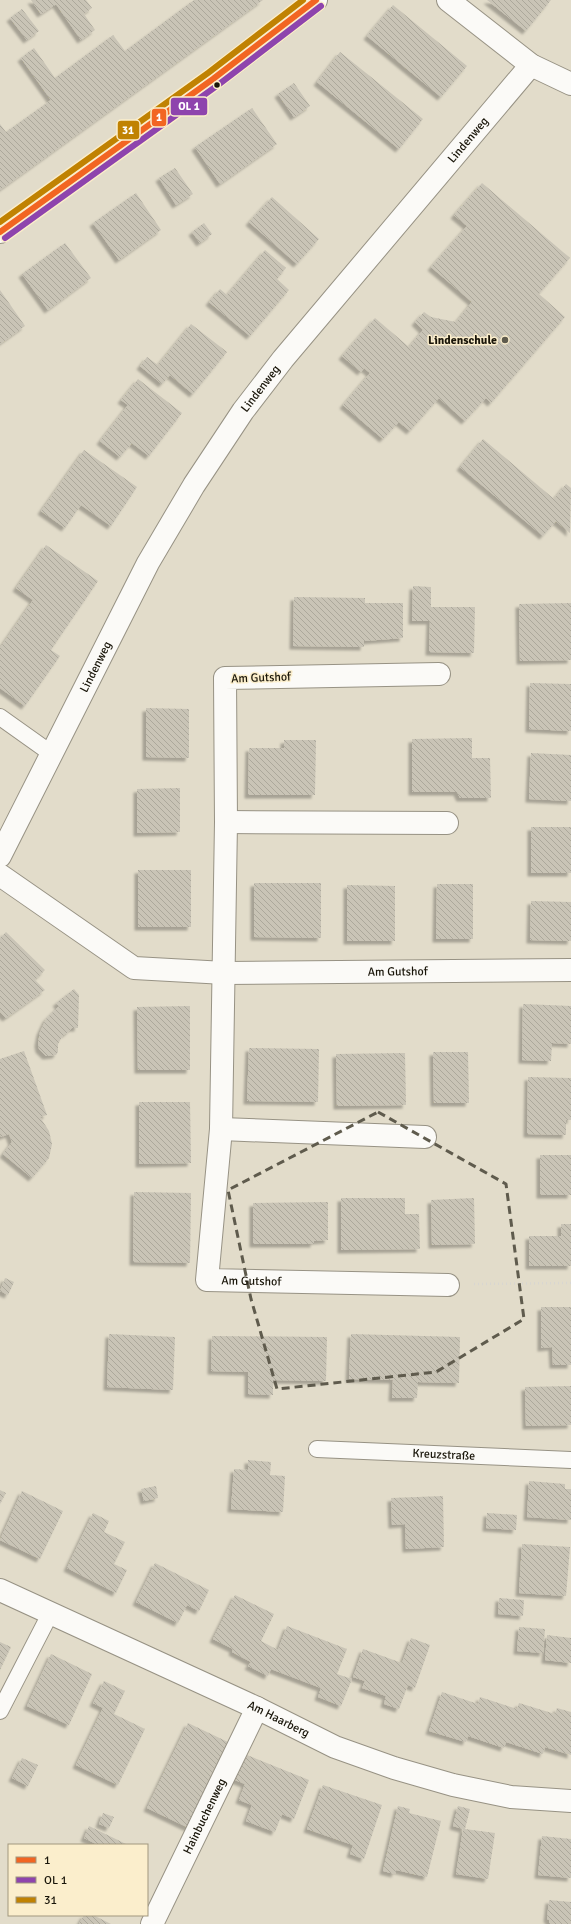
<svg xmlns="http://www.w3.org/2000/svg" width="571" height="1924" font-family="Signika,sans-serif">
	<defs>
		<pattern id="building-back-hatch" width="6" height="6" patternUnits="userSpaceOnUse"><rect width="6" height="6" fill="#c9c4b6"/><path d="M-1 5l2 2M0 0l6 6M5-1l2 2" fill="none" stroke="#aca89b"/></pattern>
		<filter id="shadow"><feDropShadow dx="-3.5" dy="3.5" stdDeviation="1" flood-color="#0004"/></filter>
	</defs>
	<rect width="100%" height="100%" fill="#e2dcca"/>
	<path fill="url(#building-back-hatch)" filter="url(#shadow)" d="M31,0h55l6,8 -8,6 11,16 -14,10 -25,-36 -15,10z
		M194,0h69l-263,190v-66l6,8 45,-32 -30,-42 13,-10 21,30 58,-43 12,16z
		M487,0h64l-25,31z
		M393,5l74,61 -26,31 -74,-61z
		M22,9l17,22 -12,9 -17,-22z
		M340,52l83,67 -24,30 -82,-67z
		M294,83l16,23 -16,11 -16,-23z
		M252,108l25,36 -57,40 -25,-37z
		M175,168l18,26 -17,11 -17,-27z
		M482,183l88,75 -31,36 26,23 -74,86 -5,-5 -21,23 -26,-23 -29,33 -11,-9 -16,17 -40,-34 27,-32 -6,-5 -3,4 -19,-16 33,-38 34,29 14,-17 -8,-8 9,-10 7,5 25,5 16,-20 -41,-35 36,-41 -13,-11z
		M136,193l25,37 -42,30 -26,-37z
		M272,197l47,42 -22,25 -48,-42z
		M204,223l8,11 -12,9 -8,-11z
		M65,243l26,35 -43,32 -26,-36z
		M265,250l21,18 -9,11 12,11 -39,46 -41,-34 11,-13 7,6z
		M0,290l25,36 -25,18z
		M191,324l36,28 -34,42 -23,-19 -8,9 -22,-18 7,-9 11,8z
		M138,379l44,34 -33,43 -17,-13 -12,14 -20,-16 28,-36 -7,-5z
		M483,439l71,60 12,-15 5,4 -1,45 -14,-12 -13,15 -83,-69z
		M84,450l53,37 -26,39 -30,-21 -16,23 -24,-17z
		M46,545l52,36 -47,69 9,6 -35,50 -25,-18v-40l33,-48 -17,-12z
		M413,586l18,1v20h44l-1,46 -45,-1 1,-31h-18z
		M294,597l71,1v5h38v35l-39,3v6l-71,-1z
		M571,603v57l-51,1 -1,-57z
		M530,683l41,1v47l-42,-2z
		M146,708l43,1v49l-43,-1z
		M472,738v20h18l1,40h-31l-3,-6h-45v-53z
		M284,740h32l-1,55h-67l1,-47h35z
		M531,753l40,2v46l-42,-2z
		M180,788v44l-43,1v-44z
		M531,827h40v46h-40z
		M138,870h53v57h-53z
		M254,883h67v55l-67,-1z
		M437,884h36v55h-37z
		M347,885l48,1v55h-48z
		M531,901l40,1v39l-41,-1z
		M6,932l39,38 -10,10 10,10 -39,28 -6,-6v-74z
		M74,989l5,6 -1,33h-6l-5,5 -4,2 -5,9v8l-2,3 -10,1 -7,-7 -1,-6 2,-11 6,-13 13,-13 -3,-3z
		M523,1004l48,2v38l-19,-1 -1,18 -29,-1z
		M190,1006v64h-52l-1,-63z
		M249,1048l70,1 -1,53 -71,-1z
		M24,1051l23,64 -7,2 9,14 3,13 -3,14 -17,20 -29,-24 9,-12 -3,-8 -8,3 -1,-3v-75z
		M433,1052h35l1,51h-35z
		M405,1053l1,52 -69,1 -1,-52z
		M528,1077l43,1v42h-5v15l-39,-1z
		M139,1102h51l1,61 -52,1z
		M540,1155h31v40h-31z
		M134,1192l57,1 -1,70 -57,-1z
		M341,1198h64v16h14l1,35 -79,1z
		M474,1198l1,46 -43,1 -1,-45z
		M328,1202v38l-14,1v3h-61v-41z
		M561,1224h10v42h-42v-30h32z
		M5,1278l9,4 -6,13 -8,-4z
		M541,1307h30v58h-18l-1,-18 -11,1z
		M109,1334l66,3 -2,53 -66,-3z
		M351,1334l109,3 -1,46 -41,-1 -1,16h-25l1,-18 -44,-1z
		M212,1336l115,1 -1,44 -53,-1v15l-25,-1v-22l-37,-1z
		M571,1386v39l-45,1 -1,-39z
		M248,1460l23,2 -1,13 15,1 -2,36 -52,-3 3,-40 14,1z
		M529,1481l36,3v5h6v31l-44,-3z
		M156,1486l2,12 -14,3 -3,-12z
		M0,1490l6,3 -6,11z
		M22,1491l41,20 -23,48 -40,-19z
		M443,1496l1,51 -38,2 -1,-25 -13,1 -1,-27z
		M93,1513l16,8 -5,11 21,10 -11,22 13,6 -11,23 -49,-25z
		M487,1513l30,2 -1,15 -30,-2z
		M522,1544l48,3 -4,49 -47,-3z
		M155,1563l54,27 -10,21 -12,-6 -9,18 -42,-21z
		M235,1595l39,19 -13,27 17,9 9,-24 60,23 -10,25 15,5 -11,27 -23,-9 3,-9 -50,-19 -3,7 -20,-10 3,-4 -19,-10 1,-3 -20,-10z
		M499,1598l25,2 -1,16 -25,-2z
		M519,1627l26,2 -2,24 -26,-2z
		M547,1635l24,3v25l-26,-3z
		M411,1638l19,7 -15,43 -7,-3 -9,24 -15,-5 2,-8 -24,-8 3,-7 -12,-4 10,-28 39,14z
		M0,1642l11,5 -11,23z
		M51,1654l41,20 -23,51 -42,-19z
		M104,1681l21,10 -11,23 31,15 -27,56 -42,-20 27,-57 -10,-5z
		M442,1692l36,12 2,-7 37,12 2,-6 36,11 2,-6 14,4v43l-26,-8 -2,7 -37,-12 -2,6 -36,-12 -2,6 -37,-11z
		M188,1723l42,20 -41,85 -42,-20z
		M242,1753l67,27 -15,39 -12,-5 -7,18 -29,-11 6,-16 -13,-5 6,-16 -15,-6z
		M22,1758l16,7 -10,21 -16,-8z
		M323,1785l59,20 -18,54 -14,-5 3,-9 -46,-16z
		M398,1806l12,3 -1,4 32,8 -14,56 -31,-7 -1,4 -12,-3z
		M458,1806l12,3 -5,20 30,4 -7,46 -32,-5 7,-45 -10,-3z
		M103,1813l11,4 -5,11 -10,-4z
		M89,1826l37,18 -1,1h-27l-14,-7z
		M542,1836l29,3v39l-33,-3z
		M549,1900l22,2v22h-22v-4l-2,-1z
		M84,1915h9l18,9h-32z"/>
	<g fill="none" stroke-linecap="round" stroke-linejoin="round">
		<defs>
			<g id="lane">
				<path d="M0,717l52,37"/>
				<path id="s1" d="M317,1449l254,11"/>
				<path d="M0,1711l50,-97"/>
			</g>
			<g id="street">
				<path d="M448,0l83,65 40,19"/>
				<path id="s2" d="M439,674l-214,4 1,144 -5,307 -14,151 241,5"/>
				<path d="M226,822l221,1"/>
				<path id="s3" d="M0,856l148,-293 46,-78 49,-74 40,-52 248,-294"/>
				<path id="s4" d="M0,875l134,93 91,5 346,-3"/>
				<path d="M221,1129l204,8"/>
				<path id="s5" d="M0,1590l257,118 78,39 59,21 59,17 58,12 60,4"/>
				<path id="s6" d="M152,1924l105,-216"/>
			</g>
			<path id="secondary" d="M0,232l213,-153 103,-79"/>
		</defs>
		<use href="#lane" stroke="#979284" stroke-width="18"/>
		<use href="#street" stroke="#979284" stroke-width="24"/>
		<use href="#secondary" stroke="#979284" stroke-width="24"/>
		<path stroke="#d8d6d1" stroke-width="2.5" stroke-dasharray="1 3" stroke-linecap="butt" d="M474,1284l97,-1"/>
		<use href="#lane" stroke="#fbfaf7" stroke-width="16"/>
		<use href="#street" stroke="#fbfaf7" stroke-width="22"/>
		<use href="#secondary" stroke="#fbfaf7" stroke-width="22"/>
		<defs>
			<path id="bus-1" d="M0,232l213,-153 103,-79"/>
			<path id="bus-2" d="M5,238l213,-153 103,-79"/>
			<path id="bus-3" d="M0,222l208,-149 95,-73"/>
		</defs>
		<use href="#bus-1" stroke="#fbeecc" stroke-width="9"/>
		<use href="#bus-2" stroke="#fbeecc" stroke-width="9"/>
		<use href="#bus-3" stroke="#fbeecc" stroke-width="9"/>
		<use href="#bus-1" stroke="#f26522" stroke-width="6"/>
		<use href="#bus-2" stroke="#8e44ad" stroke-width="6"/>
		<use href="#bus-3" stroke="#c08202" stroke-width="6"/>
	</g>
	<path fill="none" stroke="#5f5b4d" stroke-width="3" stroke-dasharray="8 5" stroke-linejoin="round" d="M378,1112l128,72 18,135 -88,53 -159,17 -26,-90 -23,-109z"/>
	<circle fill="#191509" stroke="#fbeecc" stroke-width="1.5" cx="217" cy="85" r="3.5"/>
	<circle fill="#5f5b4d" stroke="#fbeecc" stroke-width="1.5" cx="505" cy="340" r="4"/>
	<g text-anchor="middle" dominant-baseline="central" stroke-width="3" stroke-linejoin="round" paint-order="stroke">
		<g font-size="12" fill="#191509" stroke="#fbeecc">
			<text stroke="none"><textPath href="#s3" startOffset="860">Lindenweg</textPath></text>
			<text stroke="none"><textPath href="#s3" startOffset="536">Lindenweg</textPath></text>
			<text stroke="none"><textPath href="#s3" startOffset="212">Lindenweg</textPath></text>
			<text transform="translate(261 678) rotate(-2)">Am Gutshof</text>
			<text stroke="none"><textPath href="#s4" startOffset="427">Am Gutshof</textPath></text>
			<text stroke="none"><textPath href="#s2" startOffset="861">Am Gutshof</textPath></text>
			<text stroke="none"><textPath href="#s1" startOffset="127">Kreuzstraße</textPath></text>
			<text stroke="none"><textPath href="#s5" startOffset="307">Am Haarberg</textPath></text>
			<text stroke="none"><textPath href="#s6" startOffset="120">Hainbuchenweg</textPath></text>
		</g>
		<g font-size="12" font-weight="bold" fill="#191509" stroke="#fbeecc" text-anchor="end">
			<text x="497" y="340">Lindenschule</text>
		</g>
	</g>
	<g stroke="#fbeecc" stroke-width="1.5">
		<rect x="170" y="97" width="38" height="19" rx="4" fill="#8e44ad"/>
		<rect x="151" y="108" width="16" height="19" rx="4" fill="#f26522"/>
		<rect x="117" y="120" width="23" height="20" rx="4" fill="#c08202"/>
	</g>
	<g font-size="11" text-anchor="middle" font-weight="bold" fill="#fff">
		<text x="189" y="110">OL 1</text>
		<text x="159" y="121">1</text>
		<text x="128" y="134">31</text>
	</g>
	<rect x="8" y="1844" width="140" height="72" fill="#fbeecc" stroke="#a1977e"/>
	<rect x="16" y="1857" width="20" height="6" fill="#f26522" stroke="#a1977e"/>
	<text x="44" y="1864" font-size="12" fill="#191509">1</text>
	<rect x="16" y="1877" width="20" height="6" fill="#8e44ad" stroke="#a1977e"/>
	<text x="44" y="1884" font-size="12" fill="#191509">OL 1</text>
	<rect x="16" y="1897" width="20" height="6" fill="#c08202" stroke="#a1977e"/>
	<text x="44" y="1904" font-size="12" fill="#191509">31</text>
</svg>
